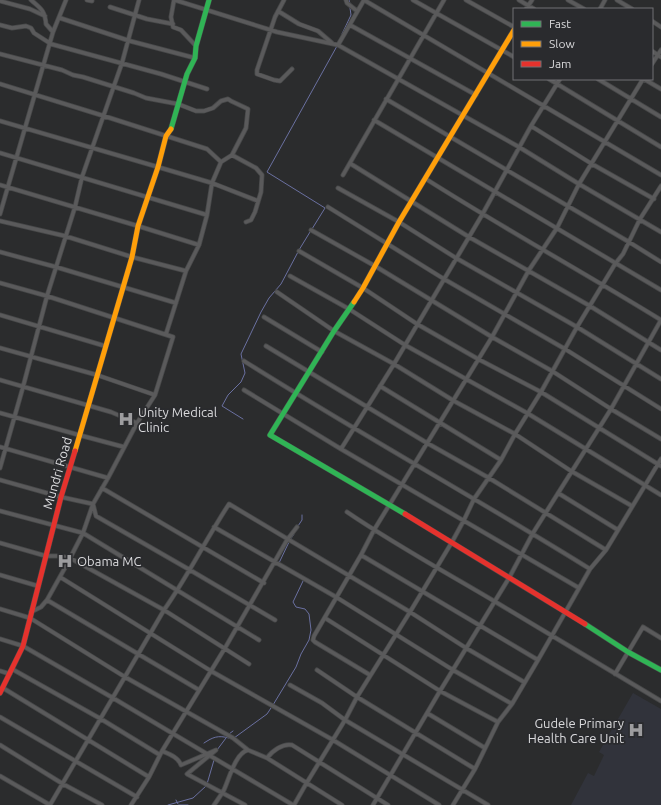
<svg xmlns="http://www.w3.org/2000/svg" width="661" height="805" font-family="Ubuntu,sans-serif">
	<rect width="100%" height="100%" fill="#2b2c2d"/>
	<path fill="#31333b" d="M633,693l28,16v96h-90l17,-32 6,3 10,-21 -5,-3z"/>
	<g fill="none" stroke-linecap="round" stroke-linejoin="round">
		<path stroke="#6a70a0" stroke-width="1" d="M349,0l1,4
			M342,34l9,-19 -1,-7
			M312,229l13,-21 -58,-36 70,-126
			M299,250l11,-18
			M243,419l-21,-13 6,-11 13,-13 4,-9 -4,-19 20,-42 8,-14 12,-14 17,-32
			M298,526l4,-6v-5
			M290,540l4,-6
			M279,563l10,-21
			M273,705l23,-38 5,-13 8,-14 2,-10 -2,-16 -4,-5 -9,-2 -3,-5 11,-23
			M229,734l4,-3
			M234,738l33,-24 4,-6
			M204,743c9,-6 14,-8 25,-5
			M217,750l9,-12
			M207,784l7,-24
			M176,800l2,4
			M168,805l25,-7 13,-12
			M179,805h9"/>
		<defs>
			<path id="street" d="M31,0c9,8 14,10 15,24l7,8
				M87,0l5,1
				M174,0l-3,17 2,10 8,3 15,16
				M175,0l102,32 61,13 181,102 60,37 82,48
				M284,0l-9,17 -18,53v4l17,6 6,1 12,-12
				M346,0l1,3 10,8
				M364,0l297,175
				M413,0l101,57
				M466,0l48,27
				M519,0l15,9
				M568,0l16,9
				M617,0l15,9
				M0,1l30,8 15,7
				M110,7l37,12 26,5
				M526,9l6,-9
				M600,9l5,-9
				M278,11l21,13 19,7 14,12
				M60,18l70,23 65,17
				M652,21l9,6
				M0,25l12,3 14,-2 5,2 3,5 17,11 110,30 46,15
				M350,25l126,70
				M338,45l26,-45
				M652,51l9,6
				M0,54l62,16 11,5 10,2 51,16 12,5 32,6 18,7h8l9,-3 8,-7 7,-2 3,2 17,8 -2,19 -14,27 24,13 6,7 -1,17 -6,20 -4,8 -5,2
				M652,64l9,-14
				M549,79l112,68
				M598,79l63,38
				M644,79l17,10
				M0,84l104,32 103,33 14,13
				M386,99l243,143 32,20
				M374,120l287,170
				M0,121l158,46 54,16 46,18
				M531,126l61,38 62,35
				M0,153l207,62
				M351,164l118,73 121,69 71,44
				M343,175l101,-175
				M426,179c77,49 157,93 235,141
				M0,185l138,41 61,19
				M338,188l61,34 57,36 121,69 84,52
				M328,207l116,72 121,70 96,60
				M0,214l53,-182 13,-32
				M0,221l65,15 67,21 54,14
				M311,230l64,36 117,71 60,34 59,38 50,30
				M299,251l64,37 54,36 61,35 63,33 120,74
				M0,252l56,15 120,36
				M290,276l59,33 56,36 122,68 134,82
				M0,283l47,13 126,41 -18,58 -18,28 -29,55 -15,26 -10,29 -17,33 -19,34 -6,7 -10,5
				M277,292l57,39 60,33 60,37 61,33 56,37 61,35
				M0,315l105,31
				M264,317l58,35
				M166,334l20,-63 13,-26 8,-30 5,-32 9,-21 11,-7
				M266,346l161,97 62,35 117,72
				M0,348l97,27 58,20
				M244,361c114,72 232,137 346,208
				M0,380l111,32 26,11
				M380,386l121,74
				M244,390l97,59 238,139
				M0,413l79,22 45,12
				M0,447l108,31
				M341,449l53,-85 88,-149 49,-89 29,-47
				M0,468l23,-81 24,-91 28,-89 7,-30 40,-114 17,-63
				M0,480l61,17 32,7 3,12 94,54 85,50
				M102,488l162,95
				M558,493l60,37
				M0,511l83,22 176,107
				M347,512c47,32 98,60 147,89 56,33 111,67 167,100
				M214,527l122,70 117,73 59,34
				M0,543l46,13h12l12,2 94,52 85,54
				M361,555l177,105
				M0,575l38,11
				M60,577l151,94 122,69 106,65
				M47,600l152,90
				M0,609l30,9 95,59 108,61 15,12
				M325,618l115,73 58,31
				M0,639l23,7 90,52 180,107
				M12,669l89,50 59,36
				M317,670l40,27 118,72
				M0,671l10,3
				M615,674l28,-47 18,11
				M370,675l-55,-33 -2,-2 1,-4 47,-81 13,-25 118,-193 37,-67 28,-42 22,-44 64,-105
				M290,685l32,18 23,17 143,85
				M3,688l146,89
				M427,713l58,35
				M0,717l137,80
				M0,745l63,39 39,21
				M162,751c7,3 16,6 19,14l35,-15 -29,24 58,31
				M267,758c5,-7 16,-15 25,-13l96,60
				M0,776l50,29
				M50,805l114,-195c24,-34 42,-71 65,-106l181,108 56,36 58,34
				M131,805l18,-28 13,-26 63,-103 62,-108 10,-13
				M214,805c3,-4 6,-9 9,-13 6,-12 12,-39 25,-42l19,8 75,47
				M294,805l12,-21 39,-64 12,-23 53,-85 42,-70 12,-22 10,-21 27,-39 14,-26 26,-42 36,-65 38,-63 8,-10 17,-35 21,-33
				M373,805l67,-114 69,-113 24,-45 78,-124 50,-89
				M453,805l22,-36 23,-47 14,-18 26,-44 52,-91 16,-19 55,-91"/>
			<path id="fast" d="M171,129l16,-55 8,-16 1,-12 13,-46
				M354,302l-20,29 -64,104 135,79
				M585,624l43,28 33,18"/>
			<path id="slow" d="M354,302l9,-14 36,-66 115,-192
				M75,451l57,-194 6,-31 20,-59 8,-31 5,-7"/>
			<path id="jam" d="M405,514l180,110
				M0,693l23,-47 38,-149 14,-46"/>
		</defs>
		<use href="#street" stroke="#474849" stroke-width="5"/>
		<use href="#fast" stroke="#474849" stroke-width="6"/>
		<use href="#slow" stroke="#474849" stroke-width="6"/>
		<use href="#jam" stroke="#474849" stroke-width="6"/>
		<use href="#street" stroke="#5a5a5b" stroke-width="3.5"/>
		<use href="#fast" stroke="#30b455" stroke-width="5"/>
		<use href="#slow" stroke="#ff9f0a" stroke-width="5"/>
		<use href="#jam" stroke="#e5322d" stroke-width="5"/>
	</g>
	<defs>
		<symbol id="hospital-bare" viewBox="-9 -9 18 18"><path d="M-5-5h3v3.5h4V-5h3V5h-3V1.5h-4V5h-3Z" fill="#9d9d9f" stroke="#2a2b2e" stroke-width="2.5" paint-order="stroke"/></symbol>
	</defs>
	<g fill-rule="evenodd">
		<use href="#hospital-bare" x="115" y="408" width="22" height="22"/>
		<use href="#hospital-bare" x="54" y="550" width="22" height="22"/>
		<use href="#hospital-bare" x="625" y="719" width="22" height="22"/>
	</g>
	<g text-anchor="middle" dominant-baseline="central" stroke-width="3.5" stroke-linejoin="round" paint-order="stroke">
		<g font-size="13" fill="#dadadc" stroke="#2a2b2e" text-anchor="start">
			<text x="138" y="412">Unity Medical<tspan x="138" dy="15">Clinic</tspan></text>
			<text x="77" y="561">Obama MC</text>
			<text x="624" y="723" text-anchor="end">Gudele Primary<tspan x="624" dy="15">Health Care Unit</tspan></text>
		</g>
		<g font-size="13" fill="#dadadc" stroke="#2a2b2e">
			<text transform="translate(57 473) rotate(-74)">Mundri Road</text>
		</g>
	</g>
	<rect x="513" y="8" width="140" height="72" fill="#2a2b2e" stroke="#707174"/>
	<rect x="521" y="21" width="20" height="6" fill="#30b455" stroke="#707174"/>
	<text x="549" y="28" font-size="12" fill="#dadadc">Fast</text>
	<rect x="521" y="41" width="20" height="6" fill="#ff9f0a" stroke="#707174"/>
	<text x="549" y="48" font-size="12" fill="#dadadc">Slow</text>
	<rect x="521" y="61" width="20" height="6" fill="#e5322d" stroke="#707174"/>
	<text x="549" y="68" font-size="12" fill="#dadadc">Jam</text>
</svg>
